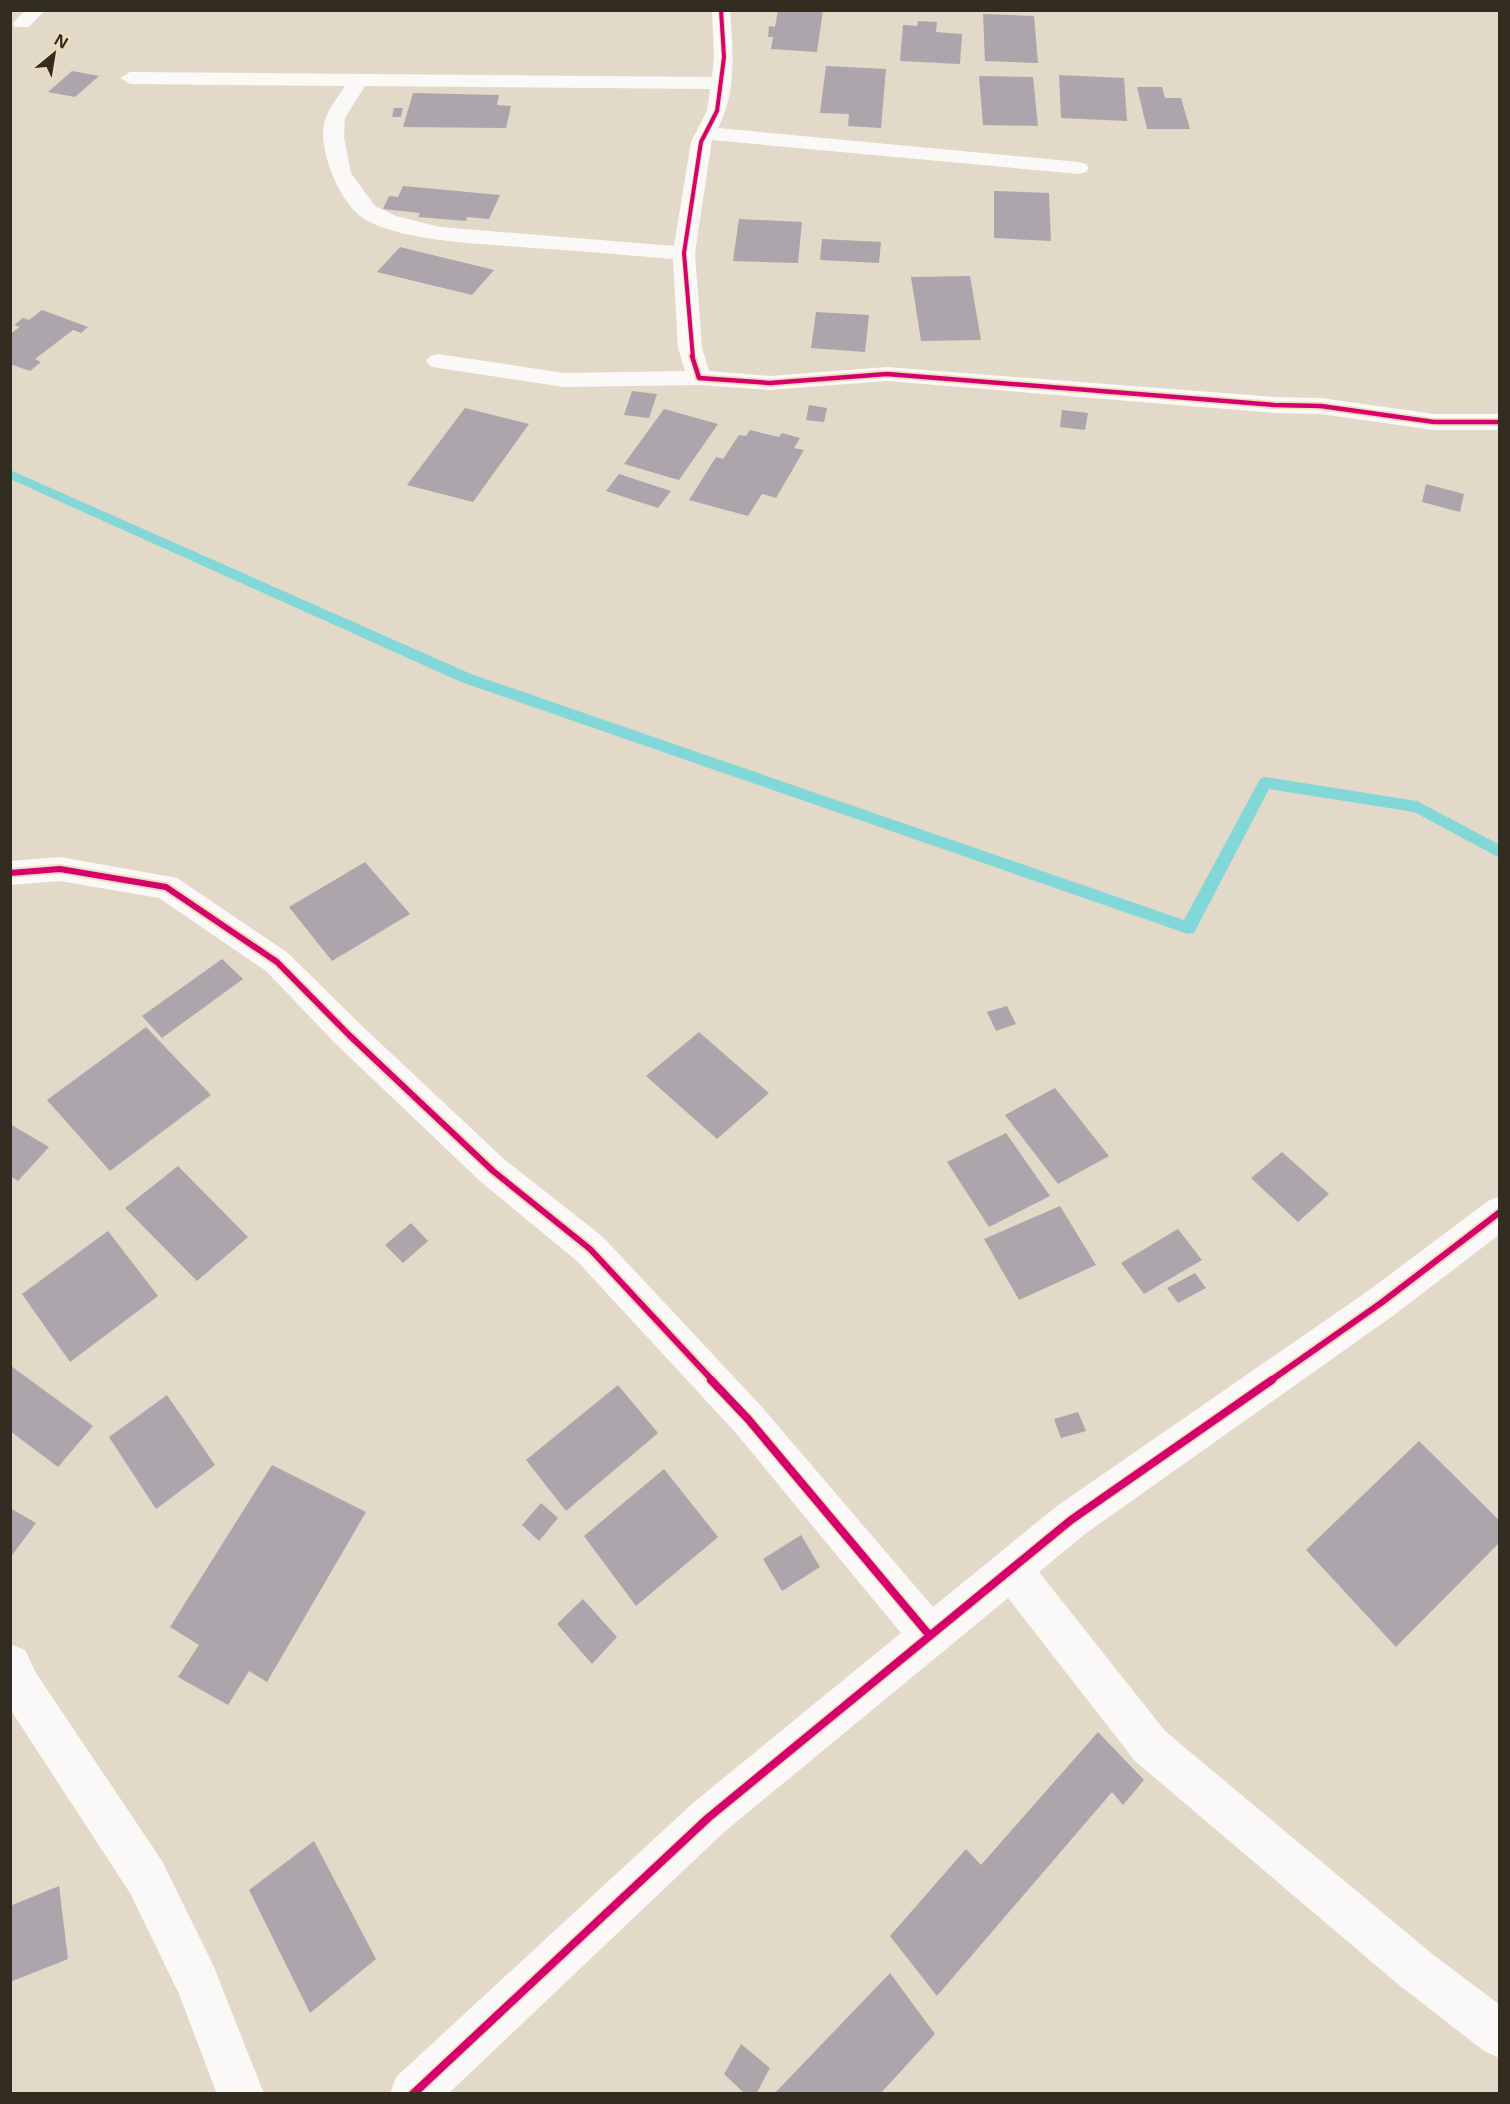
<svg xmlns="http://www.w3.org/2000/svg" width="1510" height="2104" font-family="'Open Sans',sans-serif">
	<rect width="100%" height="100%" fill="#e2d9c8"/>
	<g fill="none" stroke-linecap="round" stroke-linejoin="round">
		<path fill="#82d7d9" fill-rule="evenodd" d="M10,470l461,204 713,246 76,-141 5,-2 152,24 83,44v13l-86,-46 -145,-23 -75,144 -6,1 -727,-252 -451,-203z"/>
	</g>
	<path fill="#aca5ac" d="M778,10h45l-6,42 -46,-3 2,-12h-5l1,-11 6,1z
		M983,14l51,2 4,47 -53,-2z
		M918,21l19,1 -1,10 26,2 -2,30 -60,-3 3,-36 14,1z
		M826,66l60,3 -5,59 -33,-2 1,-12 -29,-1z
		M72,71l27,5 -24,21 -27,-5z
		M1059,75l65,3 3,43 -66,-3z
		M979,76l54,1 5,49 -55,-1z
		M1137,87h25l3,11h16l9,31h-43z
		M413,93l86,2 -2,10 14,1 -5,22 -103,-1z
		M394,108h9l-2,9h-9z
		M403,186l97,9 -11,24 -22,-2 -1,4 -48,-4 2,-4 -37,-4 6,-13 9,1z
		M994,191l55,2 2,48 -57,-3z
		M739,219l63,3 -4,41 -65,-2z
		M822,239l59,3 -2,21 -59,-3z
		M400,247l94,23 -22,25 -95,-23z
		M970,276l11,64 -60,1 -10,-64z
		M42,310l46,17 -7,6 -8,-3 -38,29 6,3 -11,9 -20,-7v-30l10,-7 -6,-2 9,-7 6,2z
		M816,312l53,3 -4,37 -54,-4z
		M632,391l25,3 -8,24 -25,-3z
		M809,405l18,3 -3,14 -18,-2z
		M465,408l64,16 -56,78 -66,-17z
		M664,409l54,15 -39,56 -55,-16z
		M1062,410l26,3 -3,17 -25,-3z
		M750,430l29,7 3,-4 18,5 -6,10 10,2 -28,48 -14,-4 -14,22 -59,-16 27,-43 7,2 16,-24 7,1z
		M619,474l52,17 -13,17 -52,-17z
		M1426,484l38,10 -4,18 -38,-10z
		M365,862l45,52 -78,47 -43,-54z
		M222,959l21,20 -81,59 -20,-22z
		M1007,1006l9,18 -20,7 -9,-19z
		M146,1027l65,68 -101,76 -63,-71z
		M699,1032l70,61 -52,46 -71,-63z
		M1055,1088l54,68 -51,28 -53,-69z
		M10,1124l39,23 -31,34 -8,-5z
		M1006,1133l44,63 -61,31 -42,-65z
		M1282,1152l47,42 -31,28 -47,-44z
		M178,1166l70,71 -51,44 -72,-73z
		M1060,1206l36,59 -77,35 -35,-61z
		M411,1223l17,18 -25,22 -18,-18z
		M1178,1229l24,31 -58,34 -23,-31z
		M108,1231l50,65 -88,66 -48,-68z
		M1195,1273l11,15 -28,15 -11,-15z
		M11,1366l82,60 -35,41 -48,-36z
		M618,1385l40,48 -92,78 -40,-51z
		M167,1395l48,70 -59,44 -47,-72z
		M1078,1412l8,19 -25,7 -7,-19z
		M1419,1441l81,80v21l-104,105 -90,-97z
		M272,1465l94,47 -99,170 -18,-11 -21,34 -50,-28 21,-32 -29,-18z
		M664,1469l54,68 -82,69 -52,-70z
		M541,1503l17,15 -19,23 -17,-16z
		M10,1508l26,15 -26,35z
		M801,1535l19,32 -38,24 -19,-32z
		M583,1599l34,38 -25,27 -35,-40z
		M1098,1732l46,48 -21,25 -11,-13 -175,204 -47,-60 76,-87 15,16z
		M314,1841l62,118 -66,54 -61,-123z
		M59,1886l9,73 -58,23v-76z
		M890,1973l45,61 -55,60h-106z
		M741,2044l29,24 -14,26h-11l-21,-20z"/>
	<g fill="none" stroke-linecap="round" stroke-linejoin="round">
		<path fill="#fbf9f7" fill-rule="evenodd" d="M25,10h20l-16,17h-14l-2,-4z
			M712,10h18c3,40 7,82 -12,118l361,34 7,2 3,4 -3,4 -7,2 -367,-34 -17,113 7,95 7,23 61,5 117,-9 387,30 47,1 113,16h66v16h-66l-113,-16 -47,-1 -387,-32 -117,9 -71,-5 -135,2 -126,-19 -8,-2 -4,-5 4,-5 8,-2 126,19 121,-2 -7,-23 -5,-89c-47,-4 -93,-8 -140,-11 -44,-4 -139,-6 -173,-32 -22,-17 -45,-73 -34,-99 4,-11 13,-21 19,-31l-215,-2 -10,-6 10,-6 582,5 2,-20zM365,86l345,3 -3,22 -16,31 -17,104 -234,-19 -44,-11 -21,-10 -24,-33 -7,-35 1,-20z
			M60,857l117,21 111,75 73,72 144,135 98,77 158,169 172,201 124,-101 311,-215 120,-90 12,-5v38l-106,81 -309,219 -46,38 126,159 266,222 69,52v53l-16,-7 -85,-66 -264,-224 -127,-163 -285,235 -275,261h-58l6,-17 297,-274 208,-170 -166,-201 -158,-171 -96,-79 -144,-137 -71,-74 -107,-73 -99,-17 -50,4v-24z
			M10,1644l15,6 11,23 126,188 52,106 50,127h-47l-38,-100 -49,-101 -120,-184z"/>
		<defs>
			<path id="cycleway-far3" d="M693,358l-9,-105 17,-111 16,-31 7,-54 -3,-47"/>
			<path id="cycleway-far2" d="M692,356l7,22 71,5 117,-9 387,31 47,1 113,16h66"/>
			<path id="cycleway-far1" d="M10,873l50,-4 106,18 111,75 72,73 144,136 97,78 123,132
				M1270,1381l111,-78 119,-91"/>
			<path id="cycleway" d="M711,1380l37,39 182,217
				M413,2094l295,-276 363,-298 201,-140"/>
		</defs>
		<use href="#cycleway-far3" stroke="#ecddbd" stroke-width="6"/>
		<use href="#cycleway-far2" stroke="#ecddbd" stroke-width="8"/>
		<use href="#cycleway-far1" stroke="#ecddbd" stroke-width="10"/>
		<use href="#cycleway" stroke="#ecddbd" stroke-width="11"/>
		<use href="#cycleway-far3" stroke="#d6006c" stroke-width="4"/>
		<use href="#cycleway-far2" stroke="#d6006c" stroke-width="4.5"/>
		<use href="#cycleway-far1" stroke="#d6006c" stroke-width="6"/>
		<use href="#cycleway" stroke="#d6006c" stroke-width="8"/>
	</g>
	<rect width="1510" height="2104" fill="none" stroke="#332d21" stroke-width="24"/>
	<g transform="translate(54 54) rotate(30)" stroke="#ecddbd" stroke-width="4.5" paint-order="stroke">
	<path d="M0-4.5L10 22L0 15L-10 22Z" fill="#332d21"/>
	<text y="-9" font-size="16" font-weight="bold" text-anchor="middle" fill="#332d21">N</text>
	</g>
</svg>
